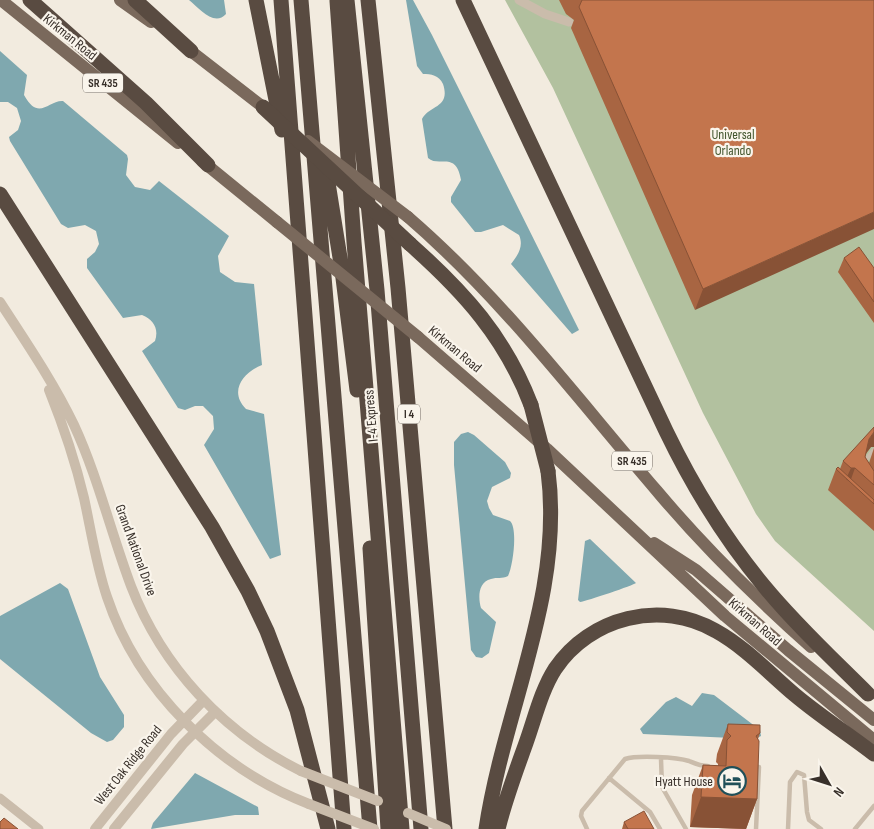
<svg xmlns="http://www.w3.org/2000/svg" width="874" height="829" font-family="'Sofia Sans Condensed',sans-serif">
	<rect width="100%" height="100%" fill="#f2ebdf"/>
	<path fill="#b2c19f" d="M505,0h369v631l-99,-90 -19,-27 -53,-101 -150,-325z"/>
	<path fill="#7fa8af" d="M189,0h35l2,14c-12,13 -27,-6 -37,-14z
		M406,0h7l19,35 147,295 -7,4 -61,-70c7,-9 13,-18 8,-29l-16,-10 -22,7h-6l-24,-30v-5l10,-17c-5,-30 -22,-12 -33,-22l-6,-39c7,-14 29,-11 21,-35 -4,-9 -12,-10 -20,-10l-6,-8z
		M0,51l27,24 -3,20c15,27 24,5 39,6l64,54 1,4 -2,16 9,12 15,3 9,-9 70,55 -11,20 2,16 15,10 19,2 8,81c-18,7 -34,26 -16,44l18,5 17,141 -11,4 -66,-114 10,-16 -1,-13 -10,-10h-8l-10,4 -7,-2 -36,-57 13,-10c4,-12 -1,-21 -13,-26l-19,3 -36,-50v-9l8,-7 4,-8 -3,-13 -11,-6 -17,3 -7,-4 -51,-83 -1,-4 9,-7 3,-9 -4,-13 -9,-6h-8z
		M468,432l6,3 31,27 6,11 -1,5 -18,9 -5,14 2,7 4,7 17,6c8,7 3,45 -2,55 -6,3 -11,1 -17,3 -13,3 -13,19 -10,29l15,14 -7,31 -7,5 -6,-1 -5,-7 -17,-185v-23l7,-8z
		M590,539l46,44c-2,2 -49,18 -56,19l-2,-2 7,-59z
		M60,583l8,6 32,88 24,38v12l-11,13 -6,2 -16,-9 -91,-74v-43z
		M702,693l12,2 46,35 1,6 -6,3 -112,-5 -3,-5 26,-27 10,-5 16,9z
		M195,773l63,34 1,8h-24l-84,14 2,-6z"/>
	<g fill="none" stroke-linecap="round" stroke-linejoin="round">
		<path stroke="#cabcab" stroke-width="4.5" d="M864,462l10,-12
			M661,759l1,28 24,42
			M754,767h5l-3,62
			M609,778l41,34 10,17
			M587,829l-6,-13 1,-5 43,-52c12,-4 52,-2 64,2 7,3 11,5 19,5
			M788,829l2,-47 7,-10 7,3 3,37 2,8 12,9
			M855,829l19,-23"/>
		<path stroke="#cabcab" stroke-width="9" d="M519,0l26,14 24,8
			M0,798l39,31"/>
		<path stroke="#cabcab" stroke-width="10" d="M0,302c26,40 54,81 74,123 24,52 37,108 57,161 31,81 93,147 170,185
			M49,390c14,35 26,70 35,108 7,32 12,67 23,99 31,93 111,172 202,207
			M95,829l76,-95 33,-34
			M114,829l69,-85 32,-32"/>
		<path stroke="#7a695c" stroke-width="12" d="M1,0l177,143
			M120,0l31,22
			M183,45l80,62
			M202,161l75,61
			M408,217c94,81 168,180 249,274 47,56 99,107 154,156
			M418,337l129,112 178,167 149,124
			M654,543l42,27 92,80 86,70"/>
		<path stroke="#594b41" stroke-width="15" d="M30,0l116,103 62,62
			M135,0l56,51
			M256,0l26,130
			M281,0l63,829
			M301,0l69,829
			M347,0l30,290 44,539
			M368,0l30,288 47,541
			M463,0l203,431c27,56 59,108 98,155 32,39 69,73 104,108
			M337,1l17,241 48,587
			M324,158l18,112 15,120
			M0,194l212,333 36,64 19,40 30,79 31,119
			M410,244c54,48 95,93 121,161
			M370,548l18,281
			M486,829c18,-121 78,-234 62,-358
			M498,829c7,-29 18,-58 28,-86 9,-25 15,-52 29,-74 35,-52 106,-70 161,-38 29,16 54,43 79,64 25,21 53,39 79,59"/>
		<path stroke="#cabcab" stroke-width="10" d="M301,771l77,30
			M309,804l65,25
			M408,813l38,16"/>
		<path stroke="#7a695c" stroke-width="12" d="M308,141l100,76
			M277,222l141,115"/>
		<path stroke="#594b41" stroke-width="15" d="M263,107l147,137
			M531,405l17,66"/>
	</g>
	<path fill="#a86542" d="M559,0h315l-179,310 -124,-282 3,-8 -8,-6z
		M844,258l30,10v55l-36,-51z
		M871,447l-5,7 -1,3 4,6 5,-15v83l-46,-41 8,-21h4l3,-8z
		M728,724l32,9 -2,6 -1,60 -11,30 -56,-2 2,-32 11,-30 15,1v-2l-2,-2 1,-8z
		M624,822l30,7h-32z"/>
	<path fill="#885236" d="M874,212v17l-179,81 8,-21z
		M874,432v15h-3l-10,12 8,-20z
		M851,468h4l-5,14 -4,-3z
		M701,797l56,2 -11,30 -56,-2z"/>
	<path fill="#c3754d" stroke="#885236" d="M582,0h292v212l-171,77 -124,-282z
		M859,247l15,21v34l-30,-44z
		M874,427v5l-5,7 -4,18 9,14v14l-19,-17h-4l-8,-7z
		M838,467l36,33v4l-38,-35z
		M728,724l32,1v8l-4,3 3,5 -2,58 -56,-2 2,-32 23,1 1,-26 4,-4 -4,-4z
		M644,811l10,18h-26l-4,-7z
		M4,818l14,11h-18v-7z"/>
	<defs>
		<symbol id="hotel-ring" viewBox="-11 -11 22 22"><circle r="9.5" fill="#faf5ec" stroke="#205059" stroke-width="1.5"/><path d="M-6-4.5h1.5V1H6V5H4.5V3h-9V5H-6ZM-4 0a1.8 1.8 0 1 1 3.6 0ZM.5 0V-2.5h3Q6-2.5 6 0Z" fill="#205059"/></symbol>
	</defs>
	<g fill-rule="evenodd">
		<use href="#hotel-ring" x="716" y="765" width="32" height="32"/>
	</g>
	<g text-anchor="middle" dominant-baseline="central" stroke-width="4.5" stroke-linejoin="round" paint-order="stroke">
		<g fill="#faf5ec" stroke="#726b64" stroke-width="1">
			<rect x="83" y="73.5" width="40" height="19" rx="4"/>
			<rect x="398" y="404.5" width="22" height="19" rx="4"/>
			<rect x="612" y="451.5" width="40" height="19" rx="4"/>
		</g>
		<g font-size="12" font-weight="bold" fill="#38302a">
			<text x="103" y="83">SR 435</text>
			<text x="409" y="414">I 4</text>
			<text x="632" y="461">SR 435</text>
		</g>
		<g font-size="14" fill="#38302a" stroke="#faf5ec">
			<text transform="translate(70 37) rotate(39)">Kirkman Road</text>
			<text transform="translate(455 349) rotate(40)">Kirkman Road</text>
			<text transform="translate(371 416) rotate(-95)">I-4 Express</text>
			<text transform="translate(136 550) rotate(70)">Grand National Drive</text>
			<text transform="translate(755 622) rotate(41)">Kirkman Road</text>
			<text transform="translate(128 765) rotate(-51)">West Oak Ridge Road</text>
		</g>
		<g font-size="14" fill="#43562e" stroke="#faf5ec">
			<text x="733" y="134">Universal<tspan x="733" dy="16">Orlando</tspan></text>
		</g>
		<g font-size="14" fill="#38302a" stroke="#faf5ec" text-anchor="end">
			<text x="713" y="781">Hyatt House</text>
		</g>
	</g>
	<g transform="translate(829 784) rotate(129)" stroke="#faf5ec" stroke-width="4" paint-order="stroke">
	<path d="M0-4L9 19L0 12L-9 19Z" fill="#38302a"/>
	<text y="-8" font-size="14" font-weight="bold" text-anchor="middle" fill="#38302a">N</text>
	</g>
</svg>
